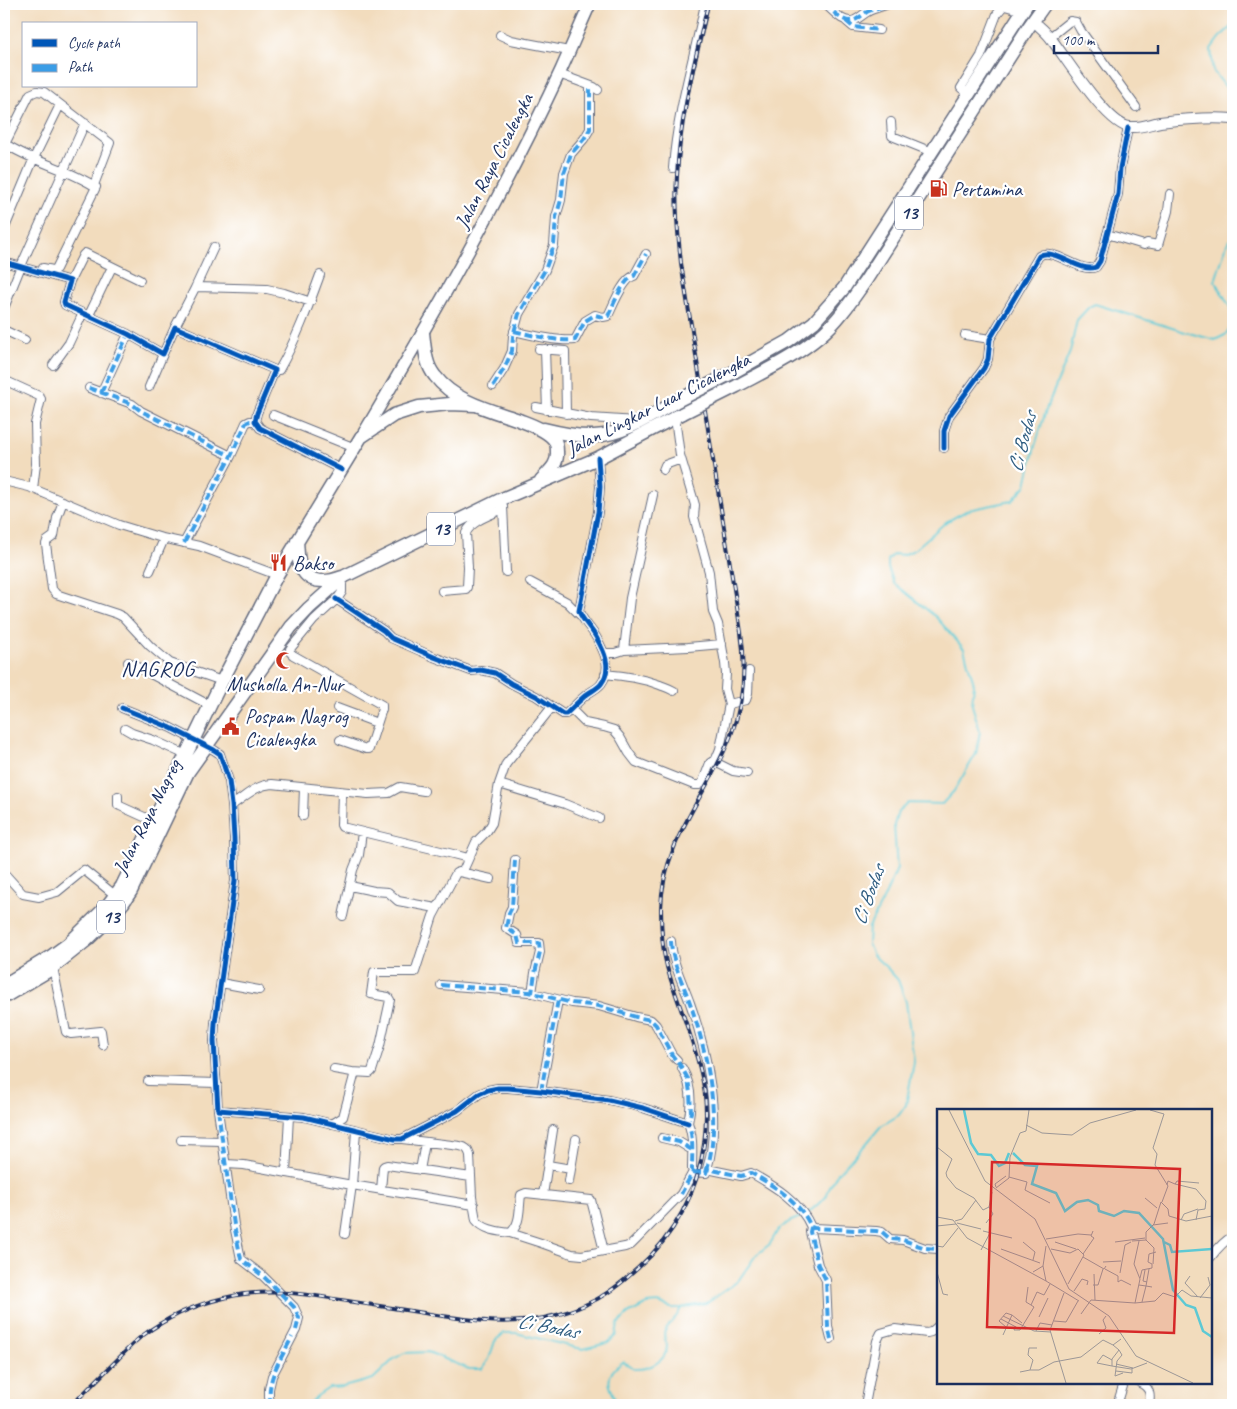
<svg xmlns="http://www.w3.org/2000/svg" width="1237" height="1409" font-family="Caveat,sans-serif">
	<rect width="100%" height="100%" fill="#fff"/>
	<filter id="ink" filterUnits="userSpaceOnUse"><feTurbulence type="fractalNoise" baseFrequency=".02" numOctaves="2"/><feDisplacementMap in="SourceGraphic" scale="10" xChannelSelector="R" yChannelSelector="G"/><feConvolveMatrix kernelMatrix="1 2 1 2 8 2 1 2 1" color-interpolation-filters="sRGB"/></filter>
	<filter id="wash" filterUnits="userSpaceOnUse"><feTurbulence type="fractalNoise" baseFrequency=".0096" numOctaves="4" result="noise"/><feDisplacementMap in="SourceGraphic" scale="20" xChannelSelector="R" yChannelSelector="G"/><feGaussianBlur stdDeviation="1.12" result="paint"/><feColorMatrix in="noise" values="0 0 0 0 0 0 0 0 0 0 0 0 0 0 0 0 0 1.4 0 .05"/><feComposite in="paint" operator="in"/></filter>
	<g filter="url(#wash)">
		<rect width="100%" height="100%" fill="#f2dcbd"/>
		<g fill="none" stroke-linecap="round" stroke-linejoin="round">
			<path stroke="#5dc9d4" stroke-width="2" d="M1233,25l-14,13 -8,11 2,22 20,25
				M1233,237l-6,7 -12,37 15,26 3,13
				M807,1214l19,-17 3,-8 8,-15 29,-30 15,-18 18,-11 7,-10 8,-43 -8,-60 -8,-22 -11,-12 -14,-13 -5,-11 1,-17 13,-25 15,-33 -3,-44 4,-13 10,-9 34,1 12,-13 22,-37 4,-23 -8,-26 2,-21 -10,-35 -28,-32 -42,-34 -6,-15v-8l6,-6 9,1 11,-5 32,-28 22,-12 44,-9 14,-16 9,-39 12,-39 23,-55 7,-32 12,-13 6,-3 90,28 30,8 10,-5 8,-11
				M309,1405l8,-9 12,-8 14,-1 30,-8 21,-20 10,-6 24,-1 41,17h13l7,-10 6,-18 9,-8h12l66,16 26,-6 8,-8 2,-11 10,-10 19,-10 11,-1 13,5h10l26,-5 31,-22 18,-26 14,-11 8,-14 11,-8 14,-6
				M615,1405c1,-8 -3,-12 -5,-19 -3,-11 5,-19 13,-24l8,4 3,3c13,1 33,-7 33,-23 0,-5 -5,-9 -2,-15 5,-10 11,-10 16,-23"/>
		</g>
	</g>
	<g filter="url(#ink)">
		<g fill="none" stroke-linecap="round" stroke-linejoin="round">
			<defs>
				<path id="minor" d="M825,4c8,7 19,21 30,16 5,-2 9,-7 14,-9 6,-3 13,-4 19,-7
					M846,21l7,6 26,3
					M500,35l11,5 58,11
					M1050,37l20,-16 6,1 5,9 55,76
					M559,74l35,13 4,3
					M969,94l-8,-6 20,-32 16,-42 8,-10
					M891,122l1,14 40,16
					M4,143c28,19 63,25 92,44l-40,82 -3,1 -10,-2
					M5,144l25,-50 7,-3 7,1 66,51 -16,42
					M673,168c4,-56 21,-110 32,-164
					M4,230l30,-72 26,-53
					M1107,234l37,11 3,-2 11,2 10,-34 2,-17
					M4,262l66,19 -6,21 1,3 63,29 35,20 12,-27 100,43 -18,43 -2,8 5,7 82,42
					M70,281l13,-26 2,-2 55,27
					M195,288l19,-41
					M4,308l17,-42 64,-143
					M89,315l23,-48
					M175,327l20,-39 1,-1 71,2 17,4 27,9
					M4,330l21,10
					M514,331c17,4 44,11 61,9l10,-19 10,-6 8,2 5,-1c5,-10 15,-37 26,-40l12,-22
					M965,335l25,4
					M539,349l26,2 1,63
					M545,349l2,61
					M53,365l16,-22 14,-30
					M275,370h4c17,-30 29,-62 41,-95
					M4,380l35,16 2,3 -6,25 1,40 -3,25
					M493,386l11,-17 8,-18 1,-15 6,-22 26,-44 9,-25 2,-28 5,-17 3,-27 7,-19 13,-15 6,-10v-43
					M149,387l14,-33
					M89,388l43,16 9,7 90,45
					M101,393l27,-59
					M536,407l55,11 45,3
					M273,415l82,33
					M675,418l5,37 15,50 -1,12 15,55 4,40 5,12 7,39 1,11 -1,15 4,15 -9,45 -5,12
					M944,448v-17l5,-15 35,-48 4,-9 2,-20 49,-83c15,-10 40,18 57,11l4,-6 18,-67 2,-26 8,-40
					M663,470l2,-5 16,-6
					M4,481l25,6 90,38 43,13 37,8 78,29
					M63,501l-6,17 -3,18 -7,5 -1,3 6,45 4,5 61,20 6,3 27,29 20,17 52,18
					M503,506l3,66
					M184,543l47,-87 15,-33 4,-2h5
					M150,571l14,-32
					M530,582l37,20 13,13
					M442,591l24,-2 1,-2 1,-20 -2,-34c6,-13 25,-18 37,-24
					M336,599l48,32 7,7 43,19 37,14 10,-1 14,3 17,11 24,12 27,18h3c6,-6 13,-13 20,-19 5,-4 11,-6 15,-11 12,-16 3,-33 -5,-47 -5,-9 -14,-17 -17,-26l19,-99 2,-25 -2,-29
					M624,650l64,-3 34,-3
					M605,653h10l9,-3 6,-52 23,-103
					M128,662l83,44
					M605,674c20,2 36,4 55,11 5,2 9,3 14,6
					M729,704l17,-4 2,-6 1,-23
					M122,708l47,19 45,23 6,4 9,27 3,24 2,33 1,43 -20,142 -1,18 4,69 86,7 91,22h7l55,-28 22,-17 9,-4 10,-2h10l33,3 68,9 34,8 45,15
					M337,708l40,15
					M571,709l14,14 19,4 10,3 6,7 9,16 7,9 58,23h5l3,-1 8,-21 3,-2 20,10 14,2
					M125,729l7,4 21,7 33,15
					M340,740l26,9h3l13,-40v-4l-89,-50 -3,-3v-3l24,-29 24,-22 4,-6v-13
					M499,784l66,20 34,14
					M342,792l-1,33 1,2 111,27 15,4
					M118,796v9l2,1 33,15
					M232,805c14,-9 24,-20 40,-21l96,10 21,-1 11,-6 24,4
					M303,816l1,-28
					M515,860l-3,47 -3,6 -3,15 11,7 2,8h20l1,9 -5,21 -3,20
					M4,873l19,21 16,3 18,-5 27,-22 32,26
					M491,879l-27,-6 -1,-2 13,-29 11,-11 5,-8 7,-39 7,-20 46,-57
					M350,886l24,5 14,1 10,9 38,7
					M343,916l10,-46 6,-15 3,-23
					M671,941c1,22 12,42 19,62 17,48 32,117 17,166
					M53,967l13,65 5,2 30,-3 2,14
					M221,983l38,7
					M441,985l88,7 43,11 27,3 37,11 15,3 5,5 16,30 5,5
					M352,1072l18,1 2,-2 8,-25 10,-46 -2,-3 -17,-3 3,-22h41l18,-56 23,-43 3,-1 5,1
					M148,1081l69,2
					M541,1091l17,-91
					M218,1110l16,115 7,34 22,17 31,31 5,11 -3,12 -24,46 -3,13v8l2,8
					M332,1124l11,-7 11,-41 -2,-4 -18,-3
					M356,1131l-4,54 122,20
					M662,1138l17,4 13,8
					M402,1139l58,7c6,1 8,3 10,9l2,42 4,23c8,10 21,11 34,13 11,-8 9,-25 11,-38l5,-2 65,7 13,51
					M181,1140l41,1
					M226,1164l18,1 108,20 -7,49
					M548,1165l23,4
					M420,1170l5,-27
					M693,1172l13,1 1,-4 34,7 10,-3c23,13 49,28 60,54l3,1 62,3 6,1 8,7 13,1 22,8 13,1
					M286,1173l3,-57
					M569,1181l7,-42
					M381,1190l2,-23 1,-1 3,-1 84,12
					M543,1195l10,-65
					M811,1227l-1,5 8,33 8,15 2,47 3,12
					M510,1233l31,10 31,11 10,1 43,-8 6,-2 6,-6 44,-45 12,-22 -1,-3c0,-14 2,-32 -4,-46 4,-18 4,-38 -6,-55
					M1211,1257c6,-8 13,-16 22,-21
					M1140,1383c10,4 11,12 9,22
					M865,1405l12,-64 4,-8 14,-4 32,4 4,-1 7,-6
					M1117,1405l7,-22"/>
				<path id="tertiary" d="M1001,4l15,4
					M1039,26c4,4 9,8 13,14 14,18 56,86 78,87 10,1 20,-3 30,-5 25,-3 49,-5 73,-3"/>
				<path id="secondary" d="M362,436c71,-119 140,-240 199,-366 10,-22 19,-44 29,-66"/>
				<path id="trunk" d="M423,333c2,15 2,31 12,43 20,26 55,34 84,44 10,4 29,10 36,21 2,3 2,7 2,11 1,13 -8,19 -16,28
					M730,374l59,-33 25,-19 30,-34 183,-284
					M737,386c28,-15 58,-29 83,-50 18,-15 32,-36 46,-56l162,-252 17,-24
					M544,429c16,4 33,8 50,7 29,-1 57,-20 81,-34
					M297,541c1,9 0,20 5,28 8,16 27,13 40,8
					M4,985l46,-28 18,-13 39,-38 15,-20 100,-205 55,-106 84,-138 33,-22 25,-8 31,-3 25,1
					M4,997l44,-26 39,-31 25,-24 11,-13 8,-12 57,-119 103,-145 18,-19 36,-32 157,-77 96,-41 85,-45"/>
			</defs>
			<use href="#minor" stroke="#666c7f" stroke-width="10"/>
			<use href="#tertiary" stroke="#666c7f" stroke-width="12"/>
			<use href="#secondary" stroke="#666c7f" stroke-width="14"/>
			<use href="#trunk" stroke="#666c7f" stroke-width="15"/>
			<use href="#minor" stroke="#fff" stroke-width="8"/>
			<use href="#tertiary" stroke="#fff" stroke-width="10"/>
			<use href="#secondary" stroke="#fff" stroke-width="11"/>
			<use href="#trunk" stroke="#fff" stroke-width="12"/>
			<defs>
				<path id="rail" d="M72,1405c15,-15 31,-31 46,-46 8,-8 15,-16 24,-23 24,-18 52,-31 82,-38 39,-10 77,-5 117,2 25,4 51,8 77,12 59,10 110,18 167,-7 5,-3 12,-5 17,-9 13,-7 25,-18 36,-28 36,-32 60,-76 66,-124 3,-23 3,-48 -3,-71 -8,-36 -24,-71 -34,-106 -5,-19 -6,-39 -6,-58 1,-69 47,-114 70,-174 13,-33 15,-69 10,-103l-60,-369c-3,-29 -6,-58 -4,-87 3,-59 18,-115 31,-172"/>
			</defs>
			<use href="#rail" stroke="#1b2f5e" stroke-width="4"/>
			<use href="#rail" stroke="#fff" stroke-width="2" stroke-dasharray="5.5" stroke-linecap="butt"/>
			<defs>
				<path id="trunk-bridge" d="M675,402l55,-28
					M683,413l54,-27"/>
			</defs>
			<use href="#trunk-bridge" stroke="#666c7f" stroke-width="15" stroke-linecap="butt"/>
			<use href="#trunk-bridge" stroke="#fff" stroke-width="12"/>
			<path stroke="#3b9de6" stroke-width="4" stroke-dasharray="8 4" stroke-linecap="butt" d="M825,4c8,7 19,21 30,16 5,-2 9,-7 14,-9 6,-3 13,-4 19,-7
				M846,21l7,6 26,3
				M514,331c17,4 44,11 61,9l10,-19 10,-6 8,2 5,-1c5,-10 15,-37 26,-40l12,-22
				M493,386l11,-17 8,-18 1,-15 6,-22 26,-44 9,-25 2,-28 5,-17 3,-27 7,-19 13,-15 6,-10v-43
				M89,388l43,16 9,7 90,45
				M101,393l27,-59
				M184,543l47,-87 15,-33 4,-2h5
				M515,860l-3,47 -3,6 -3,15 11,7 2,8h20l1,9 -5,21 -3,20
				M671,941c1,22 12,42 19,62 17,48 32,117 17,166
				M441,985l88,7 43,11 27,3 37,11 15,3 5,5 16,30 10,13 6,11 2,14 1,19 -3,11c6,14 4,32 4,46l1,3 -12,22
				M541,1091l17,-91
				M218,1110l16,115 7,34 22,17 31,31 5,11 -3,12
				M662,1138l17,4 13,8
				M693,1172l13,1 1,-4 34,7 10,-3c23,13 49,28 60,54l3,1 62,3 6,1 8,7 13,1 22,8 13,1
				M811,1227l-1,5 8,33 8,15 2,47 3,12
				M271,1405c-6,-25 10,-46 21,-68"/>
			<defs>
				<path id="cycleway" d="M4,262l66,19 -6,21 1,3 63,29 35,20 12,-27 100,43 -18,43 -2,8 5,7 82,42
					M944,448v-17l5,-15 35,-48 4,-9 2,-20 49,-83c15,-10 40,18 57,11l4,-6 18,-67 2,-26 8,-40
					M336,599l48,32 7,7 43,19 37,14 10,-1 14,3 17,11 24,12 27,18h3c6,-6 13,-13 20,-19 5,-4 11,-6 15,-11 12,-16 3,-33 -5,-47 -5,-9 -14,-17 -17,-26l19,-99 2,-25 -2,-29
					M122,708l47,19 45,23 6,4 9,27 3,24 2,33 1,43 -20,142 -1,18 4,69 86,7 91,22h7l55,-28 22,-17 9,-4 10,-2h10l33,3 68,9 34,8 45,15"/>
			</defs>
			<use href="#cycleway" stroke="#fff" stroke-width="8"/>
			<use href="#cycleway" stroke="#0057b8" stroke-width="5"/>
		</g>
	</g>
	<defs>
		<symbol id="fuel-bare" viewBox="-9 -9 18 18"><path d="M-5.5-6h7V0h2V4h1.3V-2.5L3-4.5l.8-.8L6-3V5H2.5V1h-1V6h-7ZM-4.2-4.7v3.2H.2V-4.7Z" fill="#c8321e" stroke="#fff" stroke-width="2.5" paint-order="stroke"/></symbol>
		<symbol id="restaurant-bare" viewBox="-9 -9 18 18"><path d="M-5-6h1v4h1v-4h1v4h1v-4h1v5L-1.5 .5V6h-2V.5L-5-1ZM5-6V6H3V1.5H1.5Q1.5-4 5-6Z" fill="#c8321e" stroke="#fff" stroke-width="2.5" paint-order="stroke"/></symbol>
		<symbol id="mosque-bare" viewBox="-9 -9 18 18"><path d="M3.5-4.9A6 6 0 1 0 3.5 4.9A5 5 0 1 1 3.5-4.9Z" fill="#c8321e" stroke="#fff" stroke-width="2.5" paint-order="stroke"/></symbol>
		<symbol id="civic-bare" viewBox="-9 -9 18 18"><path d="M-.6-6.5H3V-4.5H.6V-3L4-1V1h2V6H-6V1h2V-1L-.6-3ZM-1.2 2.5V6h2.4V2.5Z" fill="#c8321e" stroke="#fff" stroke-width="2.5" paint-order="stroke"/></symbol>
	</defs>
	<g fill-rule="evenodd">
		<use href="#fuel-bare" x="926" y="176" width="25" height="25"/>
		<use href="#restaurant-bare" x="266" y="550" width="25" height="25"/>
		<use href="#mosque-bare" x="272" y="648" width="25" height="25"/>
		<use href="#civic-bare" x="218" y="714" width="25" height="25"/>
	</g>
	<g text-anchor="middle" dominant-baseline="central" stroke-width="4.5" stroke-linejoin="round" paint-order="stroke">
		<g fill="#fff" stroke="#5f6d8e" stroke-width="1">
			<rect x="895" y="196.5" width="28" height="33" rx="4"/>
			<rect x="427" y="512.5" width="28" height="33" rx="4"/>
			<rect x="97" y="900.5" width="28" height="33" rx="4"/>
		</g>
		<g font-size="19" font-weight="bold" fill="#1b2f5e">
			<text x="909" y="213">13</text>
			<text x="441" y="529">13</text>
			<text x="111" y="917">13</text>
		</g>
		<g font-size="20" fill="#1b2f5e" stroke="#fff">
			<text transform="translate(494 161) rotate(-63)">Jalan Raya Cicalengka</text>
			<text transform="translate(658 404) rotate(-27)">Jalan Lingkar Luar Cicalengka</text>
			<text transform="translate(147 817) rotate(-63)">Jalan Raya Nagreg</text>
		</g>
		<g font-size="20" fill="#1b2f5e" stroke="#fff" text-anchor="start">
			<text x="952" y="189">Pertamina</text>
			<text x="293" y="563">Bakso</text>
			<text x="285" y="684" text-anchor="middle">Musholla An-Nur</text>
			<text x="245" y="716">Pospam Nagrog<tspan x="245" dy="23">Cicalengka</tspan></text>
		</g>
		<g font-size="21" font-style="italic" fill="#2f5d81" stroke="#fff">
			<text transform="translate(1022 442) rotate(-75)">Ci Bodas</text>
			<text transform="translate(868 895) rotate(-70)">Ci Bodas</text>
			<text transform="translate(548 1326) rotate(11)">Ci Bodas</text>
		</g>
		<g font-size="22" letter-spacing="1" fill="#1b2f5e" stroke="#fff">
			<text x="158" y="669">NAGROG</text>
		</g>
	</g>
	<g transform="translate(937 1109)">
		<rect width="275" height="275" fill="#f2dcbd"/>
		<path fill="none" stroke="#5dc9d4" stroke-width="2.5" d="M27,1l7,33 7,11 13,1 8,11 6,-3 4,-10M76,44l12,12 12,1 -5,18 24,9 9,18 12,-9 11,-2 10,5 1,6 15,5 10,-5 15,2 24,26 10,51 13,15 9,3 8,23 9,6M227,133l6,3 2,7 40,-3"/>
		<path fill="none" stroke="#9c9797" stroke-width="1" d="M12,1l36,71 50,38 34,70 40,27 27,40 57,27M213,1l14,4 -11,34 4,6 -2,11 13,21 -6,16M89,16l16,8 30,2 18,-12 46,-13M0,38l15,12 -6,14 1,4 9,11 18,10 9,12 6,-3 3,-15M72,68l18,5 -2,8 25,13M238,75l21,5 10,12 -1,8 -7,1 -2,10M230,76l1,-4 7,3 2,-3 22,2M59,78l-1,-3 11,-8M59,79l13,-10 1,-21 10,-24 6,-2 3,-21M208,89l12,10M0,108l16,3 14,18 79,43M244,111l3,-6 14,-5M18,112l7,-2 14,-19M20,114l24,6M49,114l7,-9 -4,-7M216,116l15,-2M0,117l19,-2M46,122l29,7M109,130l32,-5 13,1M209,131v-8l8,-8 7,-22 7,7 1,7 17,5 26,-5M195,132l14,-1 8,8 -1,16M86,133l12,10 -2,8M118,133l21,7M178,133l30,-4M0,137l6,1 15,-19M64,140l39,14M114,140l19,4 8,-4 6,6 -16,29M44,141l9,-17M146,145l11,-16 -3,-2 2,-5M146,148l21,12 2,-3M166,153l18,-1M106,157l3,15 33,20M168,160l13,7v6l3,-2 10,5M208,161l-2,11 4,1M0,163l6,22 5,1M96,163l10,-6 3,-20M183,164l5,-28 6,-3M157,165l1,26M253,167l-5,7 13,14M203,169l2,-8 10,-2v-4l-4,-2 1,-8 7,-2M156,176h5l5,-16M202,176l7,1 3,-17M91,178l-2,15 5,3M137,182l8,-12 6,2 -1,4M127,184l-14,37 16,53M263,189l10,-13 -2,-8M205,193l4,-16 6,1M198,194l20,-2 8,-8 12,4 7,-7 9,6 21,2M144,205l10,-14 44,3 5,-24 -6,-15 5,-23M66,207l31,15 17,1M102,208l9,-19M64,210l15,8M117,212l12,1 12,-21M78,217l-1,4h6l14,-23 -3,-2 6,-13 7,3 6,-11M69,218l-7,-6 7,-8 6,2M99,222l4,-8 12,2M162,225l7,-6 -3,-8 3,-4M66,226l9,-20 10,8M184,230l-8,6 6,5 -7,9v7l19,3 16,-6M182,241l3,5 -5,6 -2,15 8,-3M175,251l-9,-5 -6,8 15,3M179,255l17,4M93,261h9l15,-8 27,-5 22,-17 10,5M179,262l16,2v-5M83,263l10,-2 3,-10 -5,-5 1,-7h8"/>
		<path fill="#d62828" fill-opacity="0.15" stroke="#d62828" stroke-width="2.5" d="M55,53l188,7 -6,164 -187,-6z"/>
		<rect width="275" height="275" fill="none" stroke="#1b2f5e" stroke-width="2.5"/>
	</g>
	<rect width="1237" height="1409" fill="none" stroke="#fff" stroke-width="20"/>
	<rect x="22" y="22" width="175" height="65" fill="#ffffff" stroke="#a4acbf"/>
	<rect x="32" y="39" width="25" height="8" fill="#0057b8" stroke="#a4acbf"/>
	<text x="68" y="48" font-size="15" fill="#1b2f5e">Cycle path</text>
	<rect x="32" y="64" width="25" height="8" fill="#3b9de6" stroke="#a4acbf"/>
	<text x="68" y="72" font-size="15" fill="#1b2f5e">Path</text>
	<path d="M1054 45v8h104v-8" fill="none" stroke="#1b2f5e" stroke-width="2.5"/>
	<text x="1062" y="45" font-size="15" fill="#1b2f5e" stroke="#ffffff" stroke-width="4" paint-order="stroke">100 m</text>
</svg>
